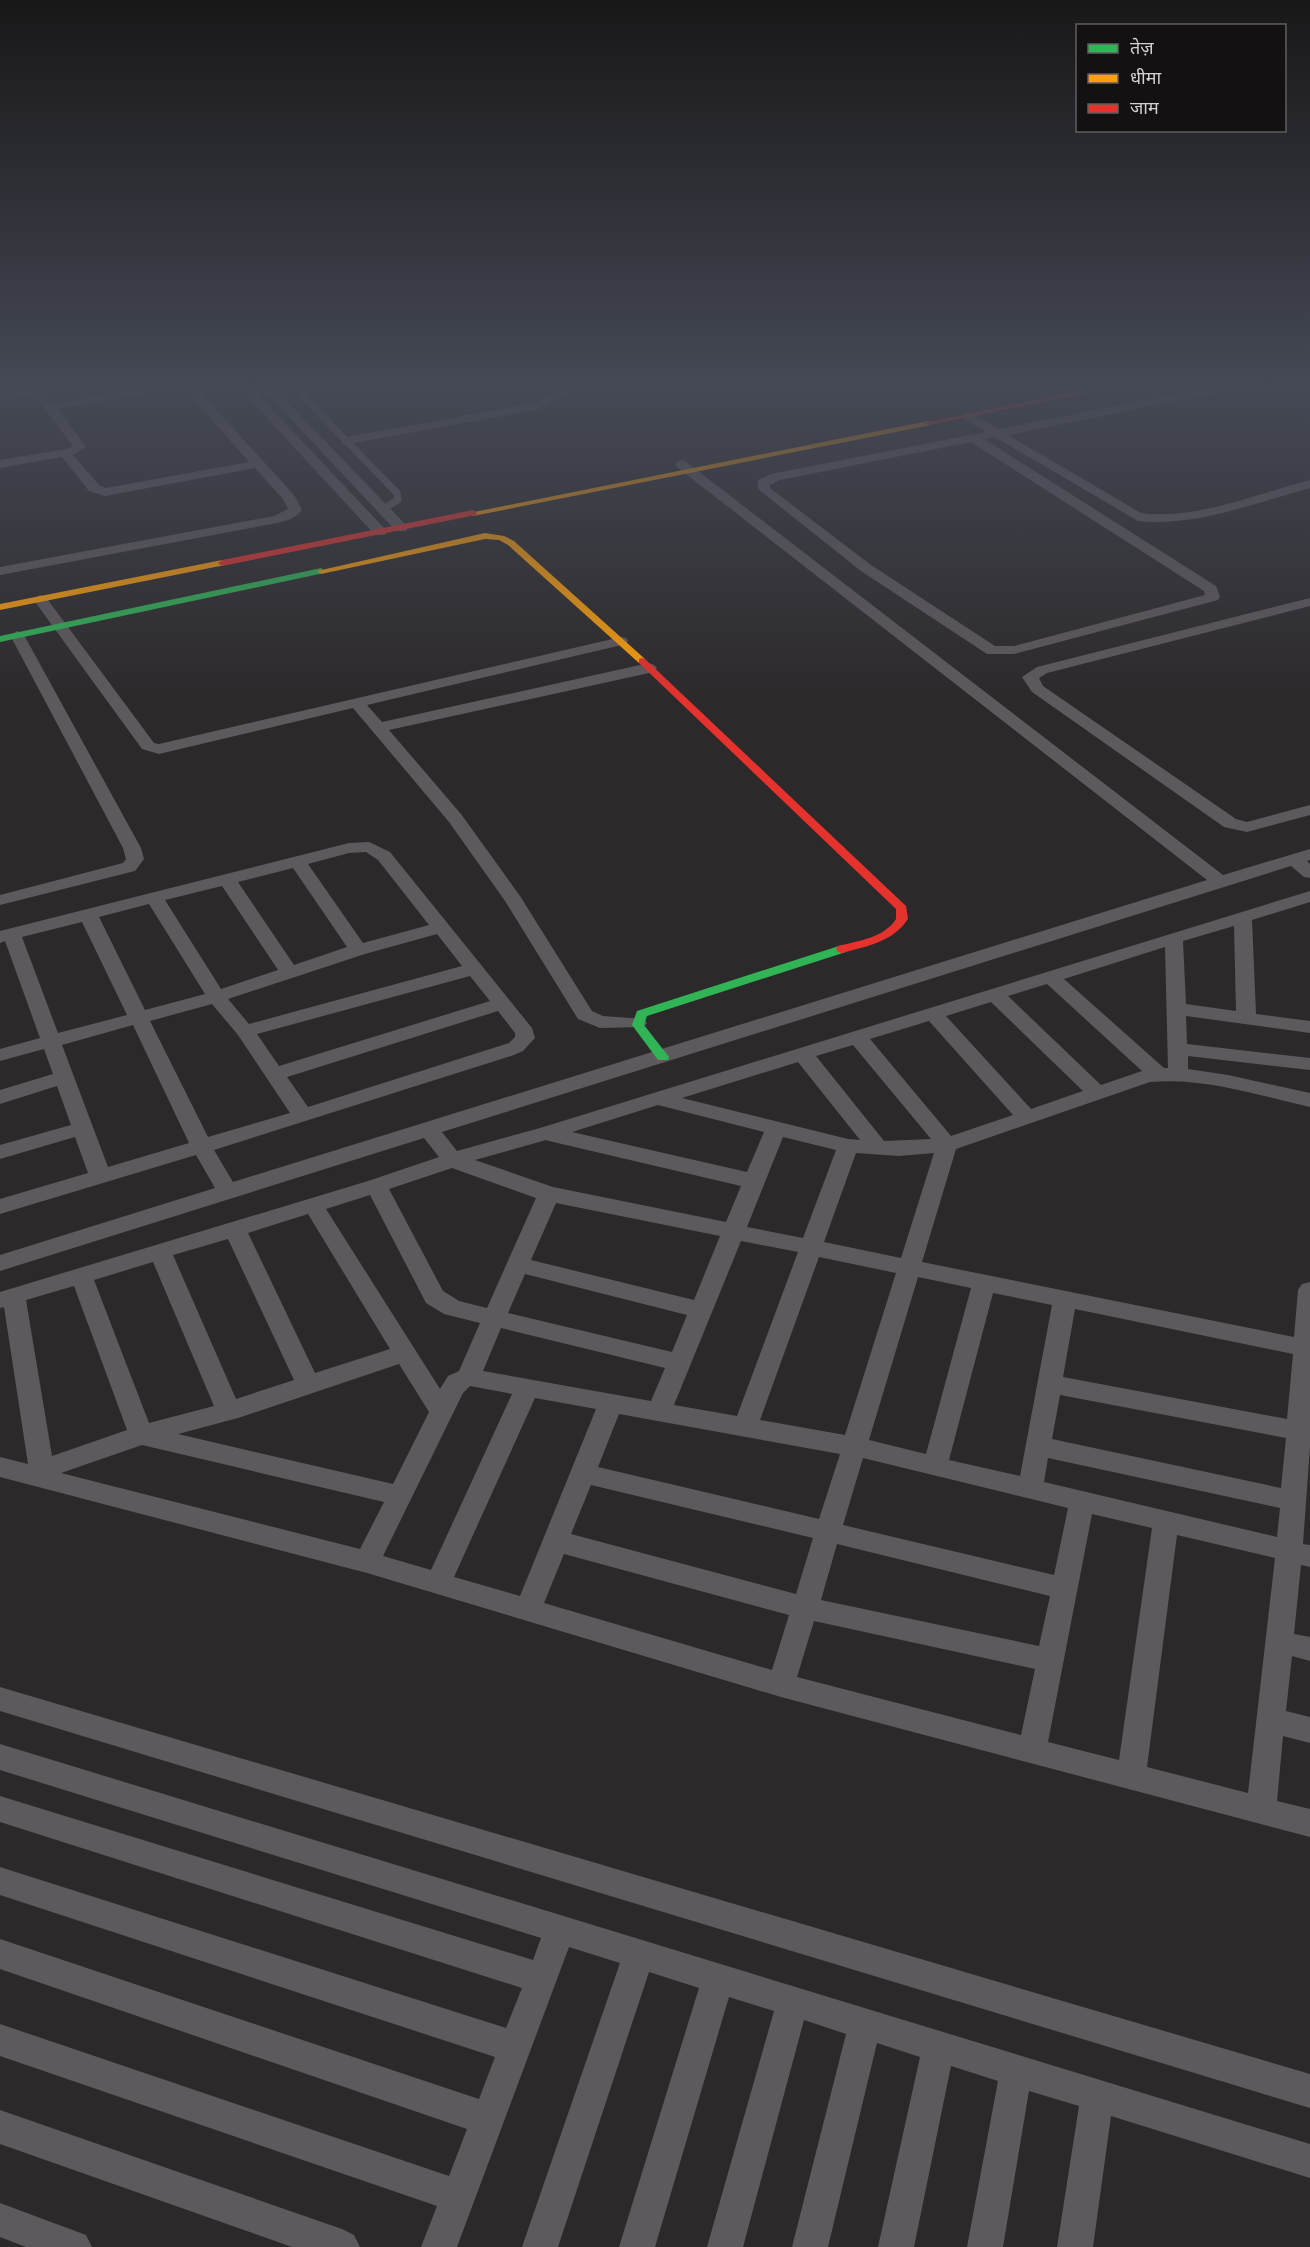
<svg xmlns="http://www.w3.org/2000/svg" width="1310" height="2247" font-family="'Noto Sans','Noto Sans Devanagari',sans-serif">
	<rect width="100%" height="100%" fill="#2c292b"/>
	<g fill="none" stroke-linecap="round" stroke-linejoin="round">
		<path stroke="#5e595c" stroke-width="7" d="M293,386l104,107 1,7 -15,9
			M1045,386l8,5
			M345,441l192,-35 24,-13 -5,-7"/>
		<path fill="#5e595c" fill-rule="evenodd" d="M154,386h41l99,109 8,15c-7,8 -15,11 -25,13l-277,52v-8l274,-51 14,-7 -5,-10 -28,-31 -150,28 -16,-5 -27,-34 -62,11v-8l67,-11 6,-3 -38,-50 -35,4v-8c21,-3 39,-8 54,11zM183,387l66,75 -143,26 -7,-3 -26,-30 13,-8 -28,-38z
			M238,386h12l135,143 2,3 -2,3h-10z
			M260,386h12l134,139 2,3 -2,3h-10z
			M1215,386h25l-5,3 -227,46 133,78c57,7 115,-19 169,-33v8c-55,15 -114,39 -172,33l-143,-84 -11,2 232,147 4,11 -2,3 -204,54h-27l-126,-83 -103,-82v-9l13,-6 215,-42 -22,-13v-6l4,-1 31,17zM971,442l233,149 1,4 -191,51h-19l-124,-81 -101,-77v-3l10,-5z
			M681,460l4,1 538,414 87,-26v11l-3,1 3,3v14l-6,-1 -13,-11 -849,266 15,19 83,-23 770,-237v11l-58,18 4,94 54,7v12l-124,-17 1,28 123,14v12l-122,-14v13l40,6 82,18v14c-53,-12 -106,-30 -160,-25l-194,67 -34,113 372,75 4,-47 4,-6 8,-2v165l-7,97 7,1v22l-9,-2 -7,69 16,3v24l-18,-5 -6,55 24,6v26l-27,-7 -6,65 33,8v28l-529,-140 -414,-124 -367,-96v-20l28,7 -24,-157 -4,1v-16l368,-111 71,-24 -15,-19 -424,133v-16l215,-67 -19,-33 -196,59v-15l88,-26 -13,-36 -75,22v-14l71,-20 -14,-39 -57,18v-14l53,-16 -9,-25 -44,12v-12l40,-11 -35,-97 -5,2v-12l349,-88 20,-1 21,10 142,176 3,10 -12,13 -9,4 -300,95 19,32 974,-302 -530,-413 -2,-3zM366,852l12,8 51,65 -66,18 -55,-79 41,-11zM293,868l54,79 -53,18 -56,-83zM222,886l56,84 -57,19 -56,-89zM149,904l56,90 -60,16 -46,-93zM82,922l45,93 -69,18 -36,-96zM1234,926l2,85 -50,-7 -3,-63zM437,934l25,32 -213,58 -21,-25 137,-45zM1165,947l3,121h-4l-100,-89zM470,976l20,25 -211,65 -22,-32zM1047,984l95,87 -41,14 -93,-89zM991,1002l92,89 -52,18 -85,-93zM212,1004l26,31 52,78 -82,24 -58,-116zM498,1011l17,22v4l-6,6 -201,64 -21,-30zM929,1021l84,94 -62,21 -81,-97zM133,1025l56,118 -81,24 -46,-122zM853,1045l78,94 -47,2 -68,-85zM798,1062l62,78 -12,-1 -166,-41zM658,1105l106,27 -17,40 -175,-40zM783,1137l53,13 -33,88 -56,-11zM546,1140l3,1 192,45 -15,36 -173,-35 -78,-27zM856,1153l43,3 35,-3 -33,105 -77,-16zM452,1168l84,30 -49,110 -28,-7 -16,-10 -54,-102zM370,1195l56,108 18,11 36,9 -21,48 -11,5 -8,13 -114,-180zM556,1203l164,33 -26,64 -163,-40zM308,1214l82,135 -75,24 -67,-140zM228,1239l66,141 -58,19 -63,-144zM741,1241l57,11 -61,164 -63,-11zM819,1257l77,16 -51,162 -85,-15zM153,1262l61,144 -65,17 -55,-143zM525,1274l162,41 -15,37 -164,-39zM918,1277l53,11 -45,166 -57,-14zM74,1286l53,144 -75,26 -26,-156zM993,1293l59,12 -32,171 -71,-16zM1075,1309l218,45 -6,65 -224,-42zM501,1328l164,40 -14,33 -168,-30zM399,1364l30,48 -36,72 -215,-50 60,-16zM470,1386l42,8 -81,176 -48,-14 80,-163zM1060,1395l226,43 -5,50 -229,-49zM535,1398l61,11 -76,187 -66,-19zM619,1414l221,40 -21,65 -221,-52zM142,1445l242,57 -24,47 -299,-76zM863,1458l205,50 -14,67 -211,-50zM1048,1458l232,50 -3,29 -233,-55zM591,1485l222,53 -17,56 -225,-60zM1092,1514l60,14 -33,232 -71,-18zM1177,1535l98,23 -27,235 -101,-26zM837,1544l213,52 -11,50 -218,-46zM564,1554l225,61 -17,55 -228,-67zM814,1621l221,48 -14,66 -224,-58z
			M40,595l5,1 109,147 5,1 462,-107 5,1 2,3 -2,3 -259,61 15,17 267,-59 5,2 3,3 -3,3 -5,2 -260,57 72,84 59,82 72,115 11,5 41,3 3,4 -3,4 -44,1 -22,-9 -73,-118 -56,-79 -96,-114 -194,46 -17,-5 -109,-150z
			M1310,598v8l-263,67 -8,5 4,8 193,133 11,3 63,-17v10l-63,17 -23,-5 -192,-135 -10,-15 15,-10z
			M17,631l7,4 117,213 3,11 -9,12 -135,34v-10l123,-32 3,-4 -3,-11 -113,-213z
			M0,1687l1310,387v34l-1310,-397z
			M0,1744l1310,400v34l-199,-62 -18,131h-36l22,-141 -50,-15 -26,156h-36l31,-166 -47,-15 -37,181h-36l42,-190 -43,-14 -49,204h-36l54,-213 -42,-14 -61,227h-36l67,-236 -45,-14 -74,250h-36l80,-259 -50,-16 -91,275h-36l98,-284 -51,-16 -112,300h-36l16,-41 -437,-150v-32l449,152 18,-47 -467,-160v-30l479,160 16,-42 -495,-162v-28l506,161 16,-40 -522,-166v-26l533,164 8,-22 -541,-168z
			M0,2110l342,119 12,6 6,12h-68l-292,-103z
			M0,2203l86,32 6,12h-66l-26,-10z"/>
		<path fill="#30b455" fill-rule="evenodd" d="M321,568l4,3 -1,2 -324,69v-6z
			M842,945l4,1 2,3 -2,3 -199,64 -3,9 25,32 -1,3h-10l-26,-35 5,-14z"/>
		<path fill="#ff9f0a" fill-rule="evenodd" d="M928,421l4,2 -1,2 -458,91 -4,-3z
			M485,533l19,3 10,5 131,118v4h-6l-131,-118 -9,-5 -14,-1 -164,35 -4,-3z
			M222,560l4,3 -1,2 -225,45v-6z"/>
		<path fill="#e5322d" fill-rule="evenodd" d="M1103,386h17l-192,39 -4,-2z
			M473,510l4,3 -1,2 -254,51 -4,-3 4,-3z
			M642,658l3,1 261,247 2,13c-15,23 -41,27 -66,34l-4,-1 -2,-3 2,-3c20,-5 46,-8 58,-27v-10l-257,-246v-4z"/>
	</g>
	<linearGradient id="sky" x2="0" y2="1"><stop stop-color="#181718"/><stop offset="0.55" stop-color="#454955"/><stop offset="1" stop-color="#454955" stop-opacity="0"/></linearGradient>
	<rect width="1310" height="701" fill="url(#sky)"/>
	<rect x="1076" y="24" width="210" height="108" fill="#141113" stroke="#615e60" stroke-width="1.5"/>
	<rect x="1088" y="44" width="30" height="9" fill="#30b455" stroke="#615e60" stroke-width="1.5"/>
	<text x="1130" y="54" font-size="18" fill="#d5d1d3">तेज़</text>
	<rect x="1088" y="74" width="30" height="9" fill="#ff9f0a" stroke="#615e60" stroke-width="1.5"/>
	<text x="1130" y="84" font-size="18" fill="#d5d1d3">धीमा</text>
	<rect x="1088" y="104" width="30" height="9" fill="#e5322d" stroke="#615e60" stroke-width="1.5"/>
	<text x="1130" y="114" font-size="18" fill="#d5d1d3">जाम</text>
</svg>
